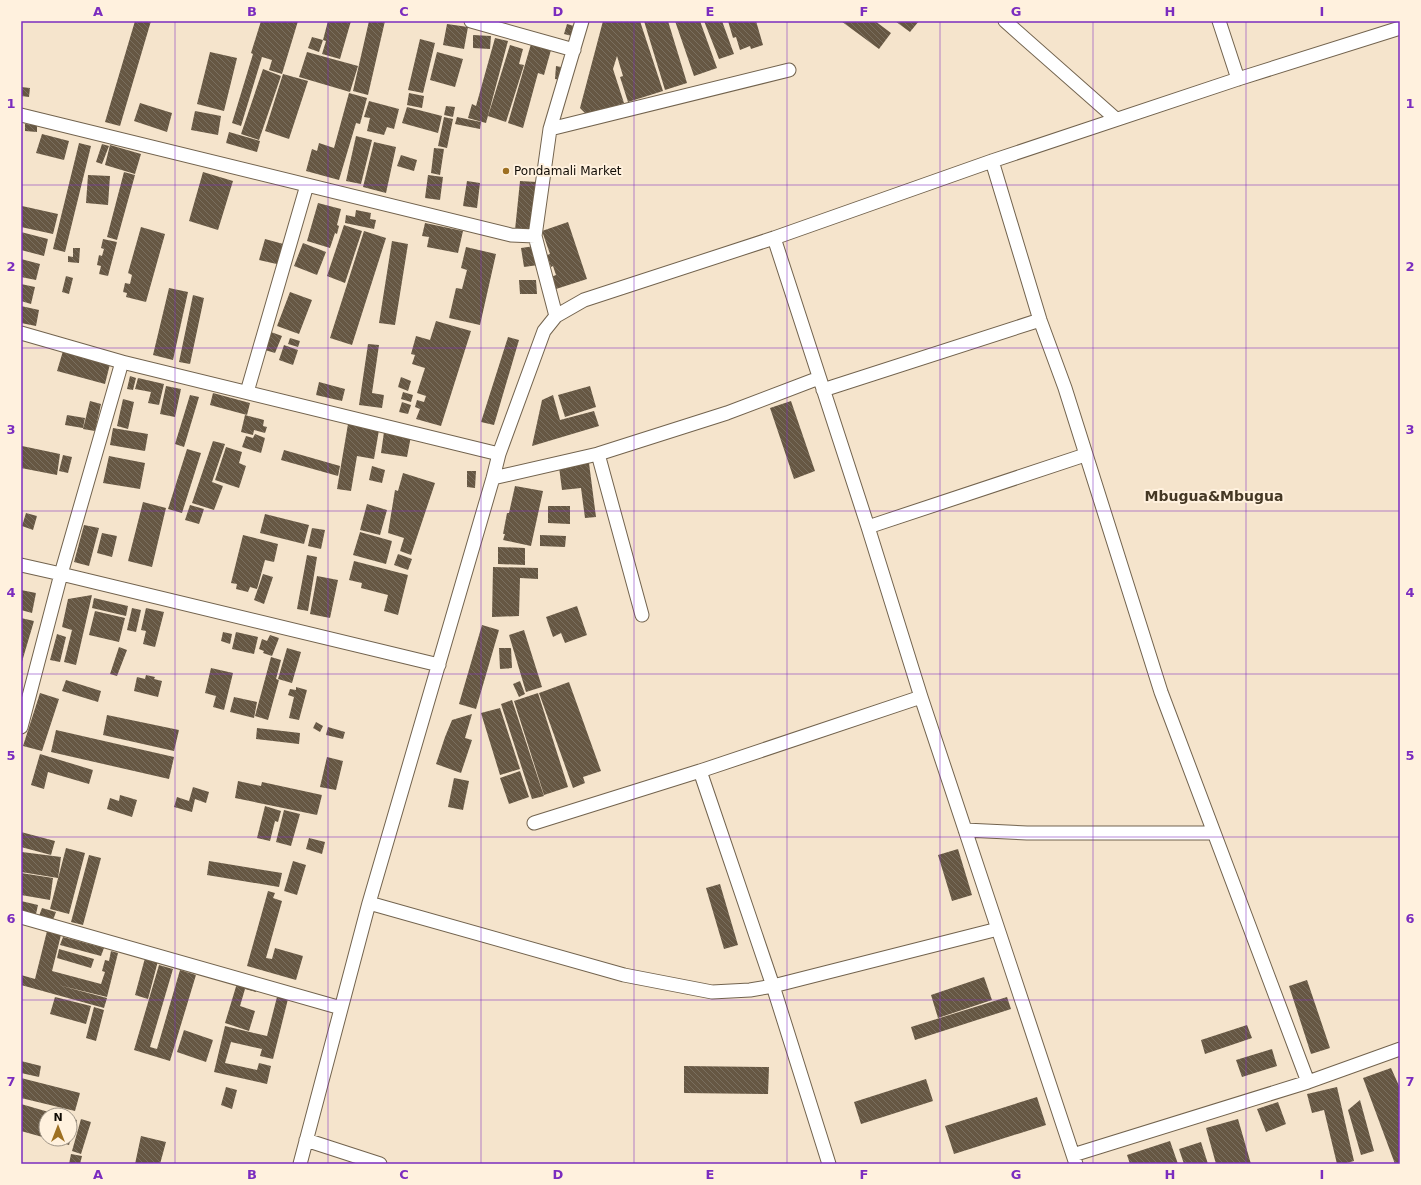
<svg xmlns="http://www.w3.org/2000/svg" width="1421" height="1185" font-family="'DejaVu Sans',sans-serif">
	<defs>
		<pattern id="building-back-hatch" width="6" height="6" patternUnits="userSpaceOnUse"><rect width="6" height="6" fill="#665743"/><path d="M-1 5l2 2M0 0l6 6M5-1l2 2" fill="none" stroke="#7a6f5f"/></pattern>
	</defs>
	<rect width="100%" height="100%" fill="#f5e4cc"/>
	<path fill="url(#building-back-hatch)" d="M135,21h16l-31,105 -15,-4z
		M261,21h37l-16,53 -13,-4 3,-10 -10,-3 -21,69 -9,-3 21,-69 -2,-1z
		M328,21h23l-11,38 -18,-5 4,-13 -3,-1z
		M369,21h16l-17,74 -15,-4z
		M603,21h37l23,70 -35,11 -8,-25 3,-1 -6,-20 -4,13 11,34 -37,12 -7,-7z
		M644,21h24l19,62 -22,7z
		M675,21h25l17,47 -23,8z
		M704,21h18l12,33 -15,5z
		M728,21h28l7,24 -12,4 -1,-3 -10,4 -4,-13 -3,1z
		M841,21h34l16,12 -12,16z
		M895,21h24l-9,11z
		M447,24l21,3 -4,22 -21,-4z
		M567,24l7,2 -2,10 -8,-2z
		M473,35l18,1 -1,13 -17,-1z
		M312,37l11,3 -4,12 -11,-4z
		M495,38l13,3 -22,82 -18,-5 4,-14 4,2z
		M420,39l15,4 -12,50 -15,-3z
		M531,44l20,6 -7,25 -6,-2 -15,55 -15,-5z
		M510,45l13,4 -4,15 5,1 -18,57 -18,-6z
		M210,52l27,6 -13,53 -27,-7z
		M307,52l51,14 -8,26 -51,-15z
		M437,52l26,7 -8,28 -25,-7z
		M556,66l10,2 -2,12 -9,-1z
		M263,69l18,7 -22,64 -18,-6z
		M283,74l25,7 -19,58 -24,-8z
		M21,87l9,1 -1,9 -8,-1z
		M349,93l18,5 -7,26 -4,-1 -17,57 -33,-9 6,-22 5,2 2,-8 15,5z
		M409,93l15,3 -2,12 -15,-3z
		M369,101l30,8 -5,20 -7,-2 -3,8 -17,-4 3,-13 -6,-1z
		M140,103l32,10 -5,19 -33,-11z
		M446,106l9,1 -2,10 -9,-2z
		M407,107l35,9 -4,17 -36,-10z
		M195,111l26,5 -3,19 -27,-5z
		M444,117l9,2 -6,29 -9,-2z
		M457,117l24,5 -1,7 -25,-5z
		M25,124l12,1v7l-12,-1z
		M229,132l31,9 -3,11 -31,-9z
		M42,134l27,7 -5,19 -28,-7z
		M356,136l16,4 -11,44 -15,-3z
		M374,142l22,5 -10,46 -23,-6z
		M79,143l12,3 -26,106 -12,-3z
		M102,144l7,2 -7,18 -6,-2z
		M110,145l31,9 -6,20 -30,-9z
		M434,148l10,1 -4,26 -9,-2z
		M401,155l16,5 -3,11 -17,-5z
		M124,172l11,3 -18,65 -10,-3z
		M203,172l30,9 -15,49 -29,-9z
		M88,175l22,1 -2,29 -22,-2z
		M428,175l15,2 -3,23 -15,-2z
		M467,181l13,2 -3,25 -14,-2z
		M520,181l17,1 -5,50 -17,-2z
		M318,203l23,6 -4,16 2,1 -2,8 -2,-1 -5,15 -23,-7z
		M22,206l36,8 -5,20 -32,-7v-15z
		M356,210l15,3 -1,6 6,1 -2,9 -29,-6 1,-8 9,2z
		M568,222l19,57 -31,10 -5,-12 5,-2 -3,-9 -2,1 -4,-12 3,-1 -8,-23z
		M425,223l38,8 -5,22 -31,-6 2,-10 -7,-1z
		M344,225l18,6 -17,52 -18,-7z
		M141,227l24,7 -19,68 -20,-5 1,-4 -4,-1 2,-9 5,1 2,-9 -4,-2z
		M364,231l22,7 -34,107 -22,-7z
		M21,232l27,7 -4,17 -23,-6z
		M103,239l14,3 -9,34 -9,-2 2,-8 -4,-1 2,-10 3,1 2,-7 -3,-1z
		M265,239l22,6 -6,20 -22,-5z
		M392,241l16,3 -13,81 -16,-2z
		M303,243l23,9 -9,23 -23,-9z
		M535,246l3,19 -14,2 -3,-19z
		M466,247l30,7 -16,71 -31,-7 7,-30 6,1 5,-19 -6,-2z
		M73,248h7l-1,15 -11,-1v-6l5,1z
		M21,259l19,5 -4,16 -15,-3z
		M66,276l7,2 -4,16 -7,-2z
		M519,280h17l1,14h-17z
		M21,284l14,3 -4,17 -10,-3z
		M169,288l19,4 -15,68 -20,-5z
		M290,292l22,8 -13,34 -22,-8z
		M193,295l11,3 -14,66 -11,-2z
		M21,306l18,4 -3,16 -15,-3z
		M436,321l35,10 -30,95 -25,-7 4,-10 -5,-2 2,-7 7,2 2,-6 -9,-3 8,-25 -13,-4 3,-9 -4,-1 5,-18 14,4z
		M271,332l11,4 -7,17 -10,-3z
		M508,337l11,3 -25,85 -13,-3z
		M290,338l10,3 -2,6 -10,-3z
		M368,344l11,1 -7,48 12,2 -2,13 -23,-3z
		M284,345l14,5 -5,15 -14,-5z
		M63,351l47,13 -5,20 -48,-13z
		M130,376l6,2 -3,12 -6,-1z
		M401,377l10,4 -3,10 -10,-4z
		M138,378l26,6 -5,21 -11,-2 3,-11 -16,-3z
		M319,382l26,7 -3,12 -26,-6z
		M166,386l15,3 -6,28 -15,-3z
		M590,386l6,21 -31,10 -7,-22z
		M403,392l10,3 -2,7 -10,-3z
		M213,393l37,10 -3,12 -37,-10z
		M190,395l9,2 -15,50 -9,-3z
		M553,395l7,25 34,-9 5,15 -67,20 10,-46z
		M123,399l11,3 -6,27 -11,-3z
		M90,401l11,3 -6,27 -12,-2z
		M791,401l24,70 -21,8 -24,-71z
		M402,402l9,3 -3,9 -9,-2z
		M67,415l18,3 -2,10 -18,-3z
		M245,415l19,5 -1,6 4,1 -2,6 -11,-3 -1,5 -12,-3z
		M348,424l31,6 -5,29 -17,-3 -6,35 -14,-2z
		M113,428l35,6 -3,17 -35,-6z
		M384,432l27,4 -4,21 -26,-4z
		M255,434l10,4 -4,15 -19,-6 4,-11 7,2z
		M213,441l12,3 -13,38 11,4 -9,24 -22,-7z
		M22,446l38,8 -3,21 -36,-7z
		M226,447l16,5 -3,11 7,3 -7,22 -24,-8z
		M187,449l14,4 -19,60 -14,-4z
		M284,450l56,16 -2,10 -57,-16z
		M63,455l9,2 -4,16 -9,-2z
		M109,456l36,7 -5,26 -37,-6z
		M589,463l7,54 -11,1 -4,-30 -19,2 -3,-23z
		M372,466l13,4 -3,13 -13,-3z
		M467,471h9l-1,17 -8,-1z
		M403,473l32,10 -24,72 -11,-4 4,-13 -16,-5 7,-43 3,1z
		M515,486l28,5 -12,55 -28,-6 2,-6h-2l4,-21h2z
		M143,502l23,6 -14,59 -24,-6z
		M367,504l20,6 -7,25 -20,-5z
		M190,505l14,4 -5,15 -14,-4z
		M548,506h22v18l-22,-1z
		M26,513l11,3 -4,14 -11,-4z
		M265,514l44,11 -5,19 -44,-11z
		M84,525l15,3 -10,38 -15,-4z
		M312,528l13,2 -4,19 -13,-3z
		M360,532l32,9 -6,23 -33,-9z
		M102,533l15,3 -5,21 -15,-4z
		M243,535l35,9 -4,18 -9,-2 -8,29 -7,-2 -2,5 -12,-3 1,-5 -6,-1z
		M540,535l26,1 -1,11 -25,-1z
		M498,547l27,1v17l-27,-1z
		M398,554l14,5 -4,11 -14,-5z
		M307,555l10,2 -9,54 -11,-2z
		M354,561l54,14 -10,40 -14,-4 4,-16 -27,-7 1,-5 -13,-3z
		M493,567l45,1v11l-18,-1 -1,38 -27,1z
		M263,574l10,3 -9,27 -10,-4z
		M317,576l21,4 -8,38 -20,-4z
		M21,590l15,3 -4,20 -11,-3z
		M92,595l-16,70 -12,-3 8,-32 -10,-3 6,-28z
		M94,598l34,8 -2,10 -34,-8z
		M577,606l10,29 -22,8 -4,-10 -8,4 -7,-20z
		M132,608l9,2 -5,22 -9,-2z
		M146,608l18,4 -9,35 -12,-3 3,-13 -5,-1z
		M95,611l30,7 -6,24 -30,-7z
		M21,618l13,3 -13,44z
		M482,625l17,5 -23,79 -17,-5z
		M524,630l18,57 -16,5 -17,-57z
		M223,632l9,2 -2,10 -9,-3z
		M236,632l22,5 -4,17 -22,-5z
		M57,634l9,3 -6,25 -10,-2z
		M270,635l9,3 -7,18 -9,-3 1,-2 -5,-2 3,-10 5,2z
		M119,647l8,3 -10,26 -7,-2z
		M287,648l14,4 -9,31 -14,-4z
		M499,648h12l1,20 -12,1z
		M271,657l10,3 -5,19 3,1 -11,40 -13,-4z
		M211,668l22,5 -9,37 -11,-3 3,-11 -11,-3z
		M146,675l9,2 -1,2 8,2 -4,16 -24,-6 3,-14 8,2z
		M66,680l35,11 -3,11 -36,-11z
		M520,681l5,13 -6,3 -6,-13z
		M569,682l32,89 -18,6 2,6 -12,5 -34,-95z
		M296,687l11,3 -8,30 -10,-2 5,-21 -6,-2 2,-6 6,1z
		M40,693l19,6 -17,52 -19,-5z
		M538,693l30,94 -24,8 -30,-94z
		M234,697l23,5 -3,16 -24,-6z
		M512,700l32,96 -12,3 -31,-95z
		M500,708l20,61 -20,6 -19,-62z
		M472,714l-7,24 7,2 -11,33 -25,-9 9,-27 7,-17z
		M107,715l72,15 -5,21 -71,-16z
		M316,722l7,4 -3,6 -7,-4z
		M328,727l17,5 -2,7 -17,-4z
		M257,728l43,5 -1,11 -43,-5z
		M56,730l118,27 -5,22 -118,-27z
		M40,754l53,16 -4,14 -41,-12 -4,17 -13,-4z
		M327,757l16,4 -7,29 -16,-3z
		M520,771l9,26 -20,7 -9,-26z
		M454,778l15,3 -6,29 -15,-3z
		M238,781l23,5 1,-4 60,13 -5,20 -82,-17z
		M193,787l16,5 -3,11 -11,-4 -3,13 -18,-5 3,-10 12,4z
		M120,795l17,5 -5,17 -25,-8 3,-11 9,3z
		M265,806l16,5 -3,11 -3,-1 -5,20 -13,-3z
		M284,810l16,4 -9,32 -15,-4z
		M21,832l34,9 -4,14 -30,-8z
		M309,838l16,4 -3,12 -16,-5z
		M66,848l19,5 -16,61 -19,-5z
		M958,849l14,46 -20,6 -14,-46z
		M22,852l39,5 -3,21 -37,-6z
		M89,855l12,3 -18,67 -12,-3z
		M209,861l73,12 -3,14 -72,-12z
		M293,861l13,4 -9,30 -13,-4z
		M21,873l32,5 -3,22 -29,-5z
		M720,884l18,61 -14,4 -18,-61z
		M268,891l7,2 -2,5 9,3 -16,57 6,1 3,-11 28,8 -7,24 -49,-14z
		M21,901l17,4 -2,9 -15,-3z
		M42,908l14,4 -3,8 -14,-4z
		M47,931l14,4 -9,36 49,13 4,-12 -3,-1 3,-11 4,1 2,-10 7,2 -11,44 -49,-12 49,13 -3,10 -83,-23v-10l14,4z
		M63,937l41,11 -3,8 -41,-11z
		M59,949l35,10 -3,9 -34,-10z
		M145,958l13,3 -10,38 -13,-4z
		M159,965l14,4 -23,78 7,2 23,-79 16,5 -26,86 -36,-11z
		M984,977l8,23 -54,18 -7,-23z
		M238,980l20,6 -2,6 -11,-3 -5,17 15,5 -6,20 -24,-8z
		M1307,980l23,68 -19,6 -22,-68z
		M55,997l36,9 -5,18 -36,-10z
		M277,997l11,2 -15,60 -13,-3 2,-7 -31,-7 -6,21 32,7 2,-7 12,3 -4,18 -53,-12 11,-46 42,10z
		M1007,997l4,12 -96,31 -4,-13z
		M94,1007l10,3 -8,31 -10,-3z
		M1247,1025l5,13 -47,16 -4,-14z
		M184,1030l29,10 -7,22 -29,-10z
		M1272,1049l5,17 -35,11 -6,-17z
		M21,1061l20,5 -2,11 -18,-4z
		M684,1066l85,1 -1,27 -84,-1z
		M1391,1068l9,20v76h-5l-32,-86z
		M21,1078l59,15 -5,18 -54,-13z
		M926,1079l7,22 -72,23 -7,-22z
		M226,1087l11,3 -5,19 -11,-4z
		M1337,1087l17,74 -11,3h-6l-13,-54 -12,3 -5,-19z
		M1037,1097l9,28 -92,29 -9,-28z
		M1360,1100l14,51 -13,4 -13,-45z
		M1278,1102l8,22 -20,8 -9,-23z
		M21,1104l38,11h-13v23l-25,-7z
		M70,1118l7,2 -8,25 -19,-6h20z
		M81,1119l10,3 -10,32 -9,-3z
		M1238,1119l13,45h-35l-10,-36z
		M141,1136l25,6 -6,22h-25z
		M1170,1141l8,23h-48l-3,-9z
		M1201,1142l7,22h-24l-5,-15z
		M71,1154l11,2 -2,8h-11z"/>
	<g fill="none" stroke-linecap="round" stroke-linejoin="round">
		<defs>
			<path id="street" d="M471,21l103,29
				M1005,21l111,98
				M1219,21l19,58
				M21,115l490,120 24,1
				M550,129l239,-59
				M992,161l48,159 25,68 96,304 147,390
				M774,238l94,289 53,170 155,467
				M556,316l-21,-80 15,-107 32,-108
				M21,333l101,29 377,92
				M823,390l217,-70
				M247,392l60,-207
				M598,454l44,161
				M493,478l105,-24 129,-41 92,-35
				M868,527l217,-72
				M21,565l40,9 61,-212
				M21,727l40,-153 378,91
				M534,823l166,-52
				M965,830l62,3h187
				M369,903l255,72 88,17 38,-2 23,-4 225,-57
				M21,917l320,91
				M306,1140l74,24
				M1073,1155l235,-73 92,-33
				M300,1164l69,-261 124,-425 6,-24 45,-123 12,-15 28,-16 190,-62 218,-77 246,-82 162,-51
				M829,1164l-56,-178 -73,-215 221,-74"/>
		</defs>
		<use href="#street" stroke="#72634e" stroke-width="15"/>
		<use href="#street" stroke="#fff" stroke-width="13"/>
	</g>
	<path fill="none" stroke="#7b2cbf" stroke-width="1" stroke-opacity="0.55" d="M175,21v1143M328,21v1143M481,21v1143M634,21v1143M787,21v1143M940,21v1143M1093,21v1143M1246,21v1143M21,185h1379M21,348h1379M21,511h1379M21,674h1379M21,837h1379M21,1000h1379"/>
	<circle fill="#9e7022" stroke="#fff1de" stroke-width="1.5" cx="506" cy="171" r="4"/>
	<g text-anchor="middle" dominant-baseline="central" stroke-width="4" stroke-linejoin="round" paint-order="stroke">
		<g font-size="12" fill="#100b04" stroke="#fff1de" text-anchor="start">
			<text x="514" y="171">Pondamali Market</text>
		</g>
		<g font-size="14" font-weight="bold" fill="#453824" stroke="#fff1de">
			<text x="1214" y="496">Mbugua&amp;Mbugua</text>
		</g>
	</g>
	<rect width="1421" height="1185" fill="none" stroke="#fff1de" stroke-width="44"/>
	<g transform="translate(58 1127)"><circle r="19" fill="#fff1de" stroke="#9f9587"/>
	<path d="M0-3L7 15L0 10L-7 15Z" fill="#9e7022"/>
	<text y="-6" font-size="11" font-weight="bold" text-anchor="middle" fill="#100b04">N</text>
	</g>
	<rect x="22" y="22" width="1377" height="1141" fill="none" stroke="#7b2cbf" stroke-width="1.5"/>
	<g font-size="13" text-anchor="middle" font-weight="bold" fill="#7b2cbf">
		<text x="98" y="16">A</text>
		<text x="252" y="16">B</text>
		<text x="404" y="16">C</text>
		<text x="558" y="16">D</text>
		<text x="710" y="16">E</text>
		<text x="864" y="16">F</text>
		<text x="1016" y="16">G</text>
		<text x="1170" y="16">H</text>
		<text x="1322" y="16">I</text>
		<text x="11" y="108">1</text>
		<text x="1410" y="108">1</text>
		<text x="11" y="271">2</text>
		<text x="1410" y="271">2</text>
		<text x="11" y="434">3</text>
		<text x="1410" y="434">3</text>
		<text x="11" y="597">4</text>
		<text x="1410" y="597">4</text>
		<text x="11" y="760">5</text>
		<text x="1410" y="760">5</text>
		<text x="11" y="923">6</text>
		<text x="1410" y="923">6</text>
		<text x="11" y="1086">7</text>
		<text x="1410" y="1086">7</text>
		<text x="98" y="1179">A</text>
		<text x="252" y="1179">B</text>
		<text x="404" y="1179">C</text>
		<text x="558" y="1179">D</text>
		<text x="710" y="1179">E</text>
		<text x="864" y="1179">F</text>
		<text x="1016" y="1179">G</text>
		<text x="1170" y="1179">H</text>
		<text x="1322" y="1179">I</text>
	</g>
</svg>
